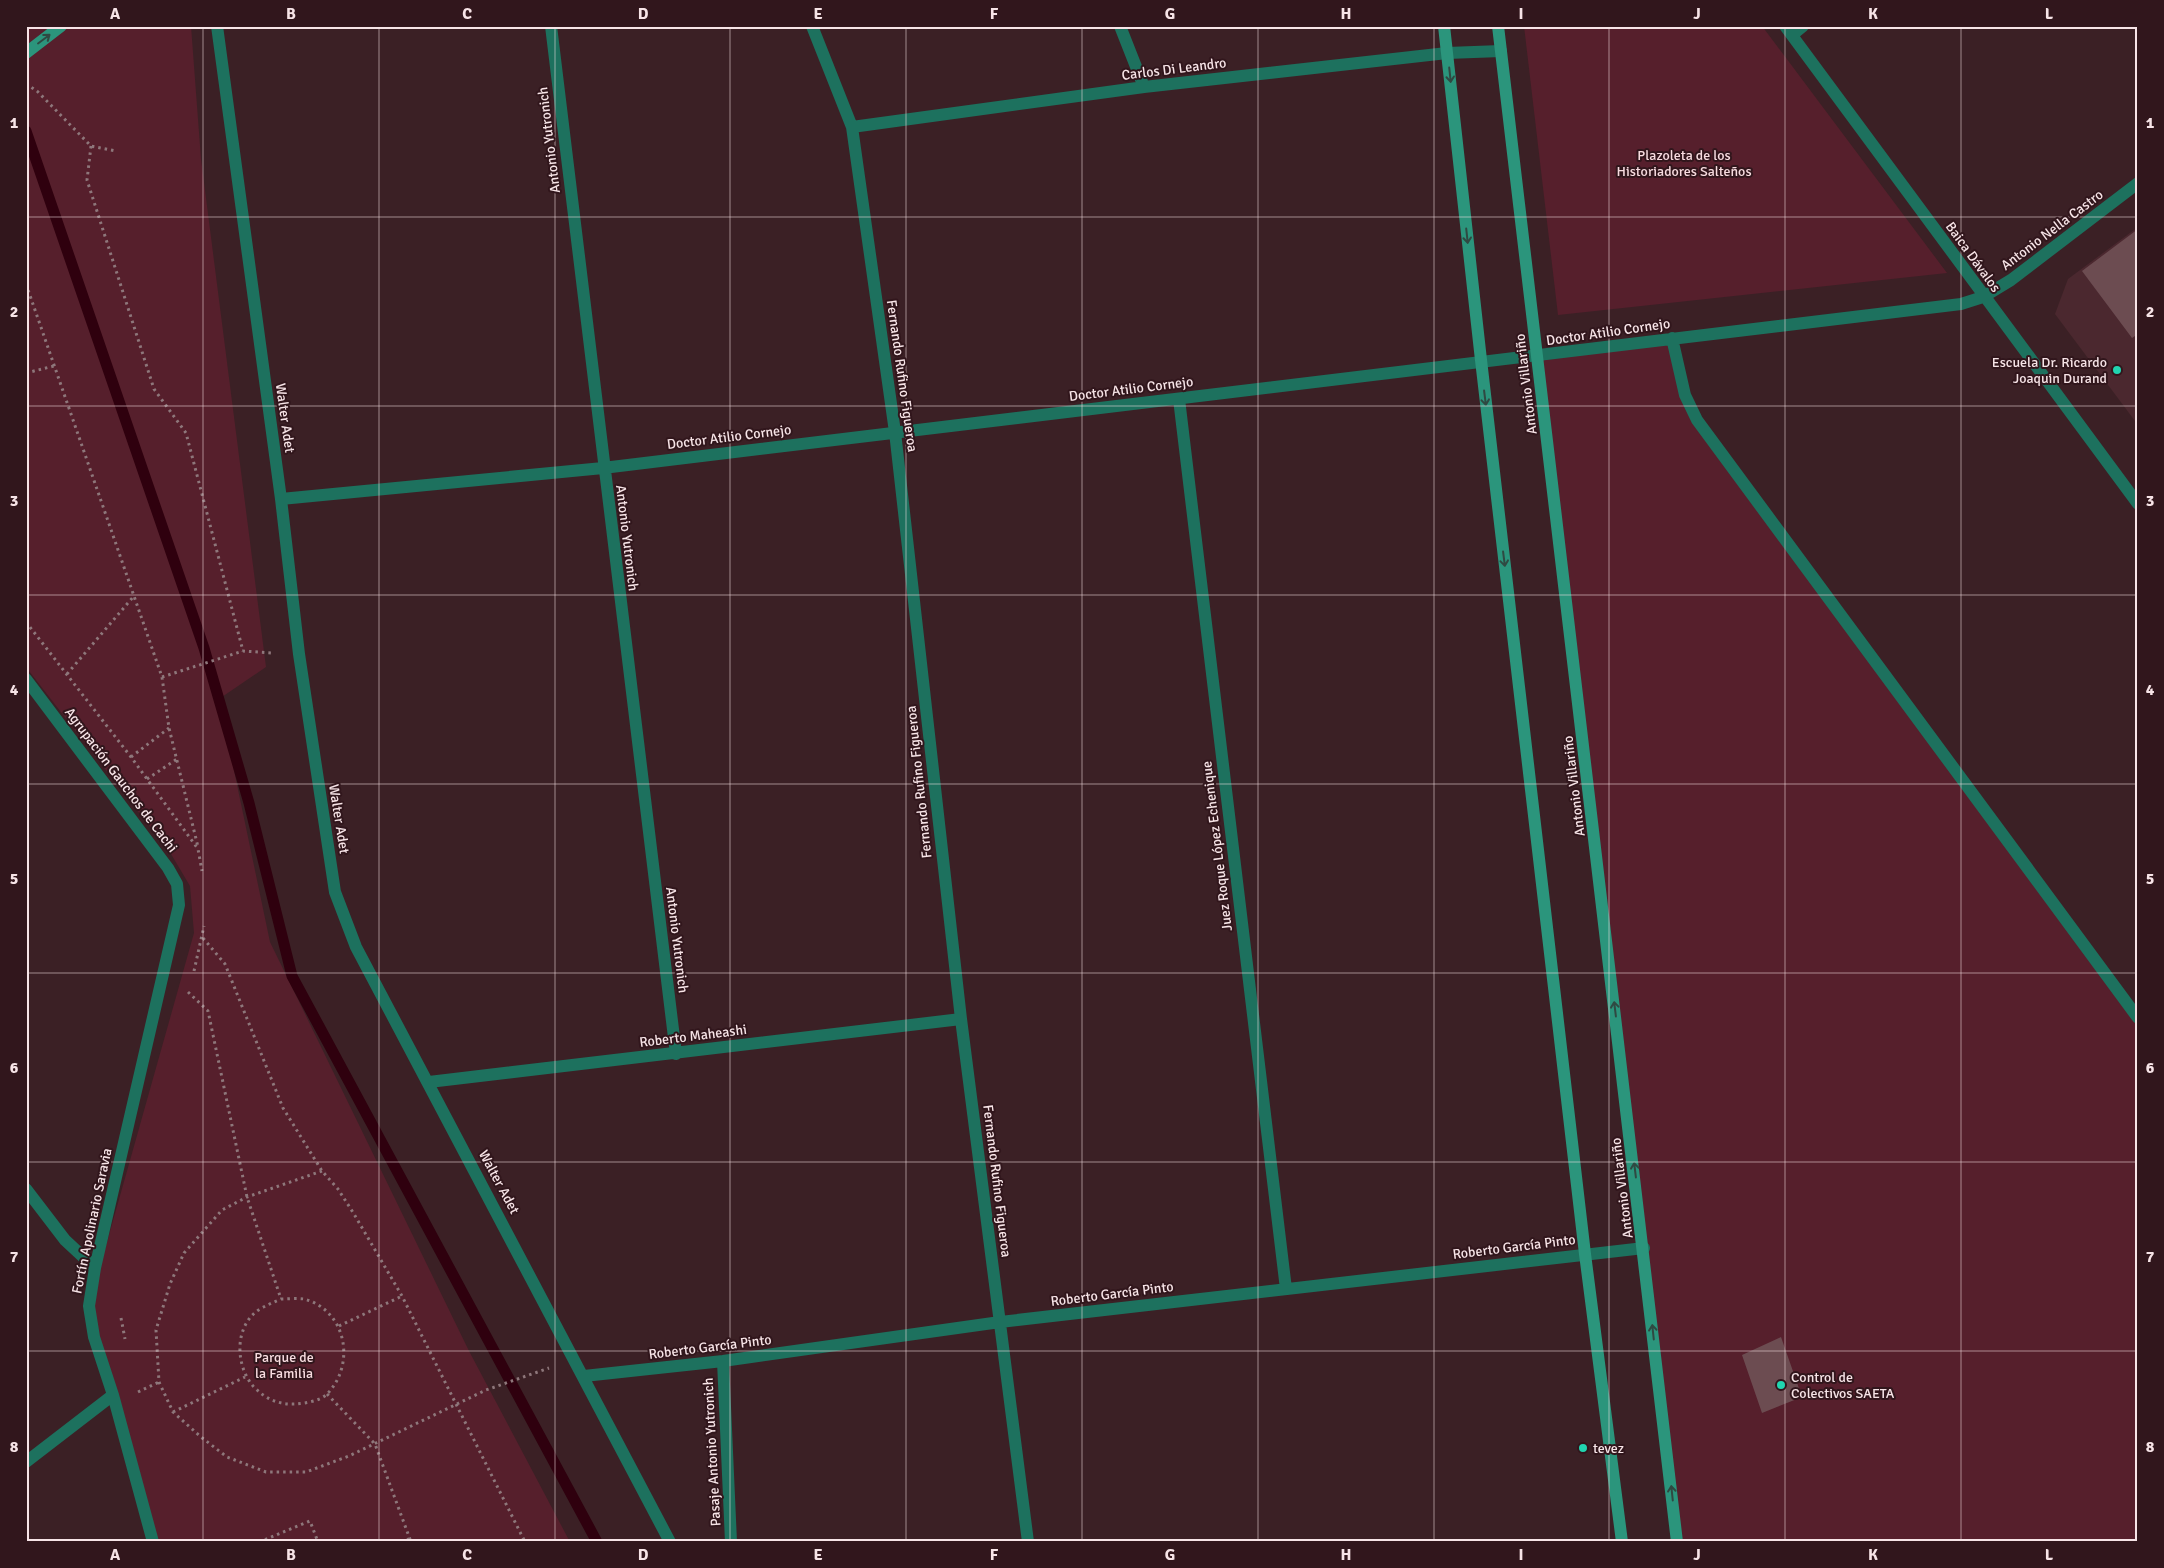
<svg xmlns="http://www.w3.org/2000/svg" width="2164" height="1568" font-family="Signika,sans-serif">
	<rect width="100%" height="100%" fill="#3b2025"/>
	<path fill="#4b282f" d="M2138,227v198l-83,-111 13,-35z"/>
	<path fill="#561f2c" d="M26,26h165l10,133 65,508 -47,32 51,243 199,409 101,191h-417l-64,-236 105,-373 -4,-47 -19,-32 -145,-187z
		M1524,26h238l185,247 -389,42z
		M1672,338l25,82 441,591v531h-460l-140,-1185z"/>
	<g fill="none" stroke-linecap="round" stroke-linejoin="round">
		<path stroke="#2f000e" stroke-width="11" d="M26,131l178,517 45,155 43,173 305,566"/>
	</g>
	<path fill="#6c4c51" d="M2138,229v105l-6,4 -50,-67z
		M1781,1337l21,60 -40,16 -20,-58z"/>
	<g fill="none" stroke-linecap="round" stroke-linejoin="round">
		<path stroke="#8e777b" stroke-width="3" stroke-dasharray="2.5 4" stroke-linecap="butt" d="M26,84l11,7 54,55 25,5
			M91,146l-4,34 67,209 32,44 57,218
			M26,284l136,393 7,51 29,119
			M26,373l28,-7
			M26,622l105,135 67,92 4,22
			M67,674l67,-78
			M162,677l81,-26 29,2
			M131,757l38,-29
			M147,779l30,-20
			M203,938l22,26 58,144 39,63 16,18 16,25 48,82 123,246
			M194,971l10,-45
			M188,992l20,19 39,186 34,102
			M322,1171l-75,26 -25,13 -38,43 -14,31 -14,46 3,52 14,30 28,25 26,20 39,15h40l43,-16 137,-66 63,-22
			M281,1299c7,0 16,-1 23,0 42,11 52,64 24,94 -7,8 -22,10 -32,11 -17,1 -31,-5 -43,-18 -18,-21 -19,-61 7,-77 7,-4 14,-7 21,-10z
			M121,1318l4,21
			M339,1326l63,-30
			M138,1392l21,-10
			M327,1394l48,50 36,98
			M173,1412l72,-35
			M259,1542l51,-21 8,21
			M401,1542l8,-3"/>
		<path stroke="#1d715e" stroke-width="12" d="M217,26l64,473 18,155 36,238 21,55 314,595
			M551,26l125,1028
			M812,26l40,101 43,305 66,587 67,523
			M1120,26l24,61
			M1785,26l353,478
			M1792,35l11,-9
			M852,127l292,-40 303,-34 54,-2
			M1672,338l13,57 12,25 441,598
			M1179,399l107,890
			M281,499l322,-31 1358,-164 22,-7 28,-17 127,-97
			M26,679l142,189 9,16 2,21 -84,363 -6,38 5,31 19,58 40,147
			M429,1082l532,-63
			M26,1189l39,51 30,28
			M723,1361l8,181
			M584,1376l139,-15 277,-39 644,-74
			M26,1462l87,-67"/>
		<path stroke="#2b957c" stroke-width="12" d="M1444,26l37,334 104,894 37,288
			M1498,26l179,1516
			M26,53l35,-27"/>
	</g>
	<defs><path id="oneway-shaft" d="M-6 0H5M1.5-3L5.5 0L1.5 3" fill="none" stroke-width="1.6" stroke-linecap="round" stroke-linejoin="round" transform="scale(1.25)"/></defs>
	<g stroke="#2f4942">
		<use href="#oneway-shaft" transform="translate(44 39) rotate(-37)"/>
		<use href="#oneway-shaft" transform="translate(1450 75) rotate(84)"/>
		<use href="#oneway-shaft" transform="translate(1467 236) rotate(84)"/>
		<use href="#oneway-shaft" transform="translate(1485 398) rotate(83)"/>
		<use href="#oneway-shaft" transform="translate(1504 559) rotate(83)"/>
		<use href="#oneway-shaft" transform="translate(1615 1009) rotate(-97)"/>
		<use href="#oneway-shaft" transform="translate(1635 1170) rotate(-97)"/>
		<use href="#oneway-shaft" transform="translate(1653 1332) rotate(-96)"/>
		<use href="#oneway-shaft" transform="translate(1672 1493) rotate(-96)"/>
	</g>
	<path fill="none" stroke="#f7e4e7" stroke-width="1" stroke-opacity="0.55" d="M203,26v1516M379,26v1516M555,26v1516M730,26v1516M906,26v1516M1082,26v1516M1258,26v1516M1434,26v1516M1609,26v1516M1785,26v1516M1961,26v1516M26,217h2112M26,406h2112M26,595h2112M26,784h2112M26,973h2112M26,1162h2112M26,1351h2112"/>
	<g fill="#21d5b0" stroke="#31161c" stroke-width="2">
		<circle cx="2117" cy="370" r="5"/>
		<circle cx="1781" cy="1385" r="5"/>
		<circle cx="1583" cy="1448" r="5"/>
	</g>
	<g text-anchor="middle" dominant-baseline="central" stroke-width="4" stroke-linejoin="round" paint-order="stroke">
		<g font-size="14" fill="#f7e4e7" stroke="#31161c">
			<text transform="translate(1174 69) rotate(-7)">Carlos Di Leandro</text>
			<text transform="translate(549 140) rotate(-97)">Antonio Yutronich</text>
			<text transform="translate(2052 230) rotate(-37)">Antonio Nella Castro</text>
			<text transform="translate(1973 257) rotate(54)">Baica Dávalos</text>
			<text transform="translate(1608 332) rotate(-8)">Doctor Atilio Cornejo</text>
			<text transform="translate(902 376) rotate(82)">Fernando Rufino Figueroa</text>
			<text transform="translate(1526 384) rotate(-97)">Antonio Villariño</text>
			<text transform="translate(1131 389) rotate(-7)">Doctor Atilio Cornejo</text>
			<text transform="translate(285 418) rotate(82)">Walter Adet</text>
			<text transform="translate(729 437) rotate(-7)">Doctor Atilio Cornejo</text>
			<text transform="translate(627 538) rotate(83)">Antonio Yutronich</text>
			<text transform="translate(121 780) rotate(53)">Agrupación Gauchos de Cachi</text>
			<text transform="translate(919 782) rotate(-96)">Fernando Rufino Figueroa</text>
			<text transform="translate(1574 786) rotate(-97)">Antonio Villariño</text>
			<text transform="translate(339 819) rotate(81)">Walter Adet</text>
			<text transform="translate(1217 846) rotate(-97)">Juez Roque López Echenique</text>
			<text transform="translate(677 940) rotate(83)">Antonio Yutronich</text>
			<text transform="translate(693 1036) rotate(-7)">Roberto Maheashi</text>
			<text transform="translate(997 1181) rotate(83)">Fernando Rufino Figueroa</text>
			<text transform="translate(499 1182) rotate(62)">Walter Adet</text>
			<text transform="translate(1622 1188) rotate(-97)">Antonio Villariño</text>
			<text transform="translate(92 1221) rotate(-78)">Fortín Apolinario Saravia</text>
			<text transform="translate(1514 1247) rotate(-7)">Roberto García Pinto</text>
			<text transform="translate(1112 1294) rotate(-7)">Roberto García Pinto</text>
			<text transform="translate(710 1347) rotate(-7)">Roberto García Pinto</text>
			<text transform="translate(712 1452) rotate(-93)">Pasaje Antonio Yutronich</text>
		</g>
		<g font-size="14" fill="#f8dce0" stroke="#31161c">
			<text x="1684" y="155">Plazoleta de los<tspan x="1684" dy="16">Historiadores Salteños</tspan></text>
			<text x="284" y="1357">Parque de<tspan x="284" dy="16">la Familia</tspan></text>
		</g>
		<g font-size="14" fill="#f7e4e7" stroke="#31161c" text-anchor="start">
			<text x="2107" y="362" text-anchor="end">Escuela Dr. Ricardo<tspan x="2107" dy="16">Joaquin Durand</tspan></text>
			<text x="1791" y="1377">Control de<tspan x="1791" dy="16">Colectivos SAETA</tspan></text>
			<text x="1593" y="1448">tevez</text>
		</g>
	</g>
	<rect width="2164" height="1568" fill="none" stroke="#31161c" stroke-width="55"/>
	<rect x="28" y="28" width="2108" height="1512" fill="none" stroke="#f7e4e7" stroke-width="2"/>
	<g font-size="16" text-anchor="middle" font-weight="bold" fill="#f7e4e7">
		<text x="115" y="19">A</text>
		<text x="291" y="19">B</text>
		<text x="467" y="19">C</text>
		<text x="643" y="19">D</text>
		<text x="818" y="19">E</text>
		<text x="994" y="19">F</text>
		<text x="1170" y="19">G</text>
		<text x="1346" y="19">H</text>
		<text x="1521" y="19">I</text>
		<text x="1697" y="19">J</text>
		<text x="1873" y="19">K</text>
		<text x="2049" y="19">L</text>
		<text x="14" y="128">1</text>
		<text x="2150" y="128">1</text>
		<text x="14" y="317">2</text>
		<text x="2150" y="317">2</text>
		<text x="14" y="506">3</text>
		<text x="2150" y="506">3</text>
		<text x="14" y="695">4</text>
		<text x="2150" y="695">4</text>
		<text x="14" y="884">5</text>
		<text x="2150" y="884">5</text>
		<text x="14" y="1073">6</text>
		<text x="2150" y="1073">6</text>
		<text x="14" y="1262">7</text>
		<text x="2150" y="1262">7</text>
		<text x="14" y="1452">8</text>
		<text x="2150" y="1452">8</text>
		<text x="115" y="1560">A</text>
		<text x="291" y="1560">B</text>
		<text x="467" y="1560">C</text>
		<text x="643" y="1560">D</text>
		<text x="818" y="1560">E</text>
		<text x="994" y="1560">F</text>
		<text x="1170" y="1560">G</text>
		<text x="1346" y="1560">H</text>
		<text x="1521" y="1560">I</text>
		<text x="1697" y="1560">J</text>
		<text x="1873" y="1560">K</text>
		<text x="2049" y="1560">L</text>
	</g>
</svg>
